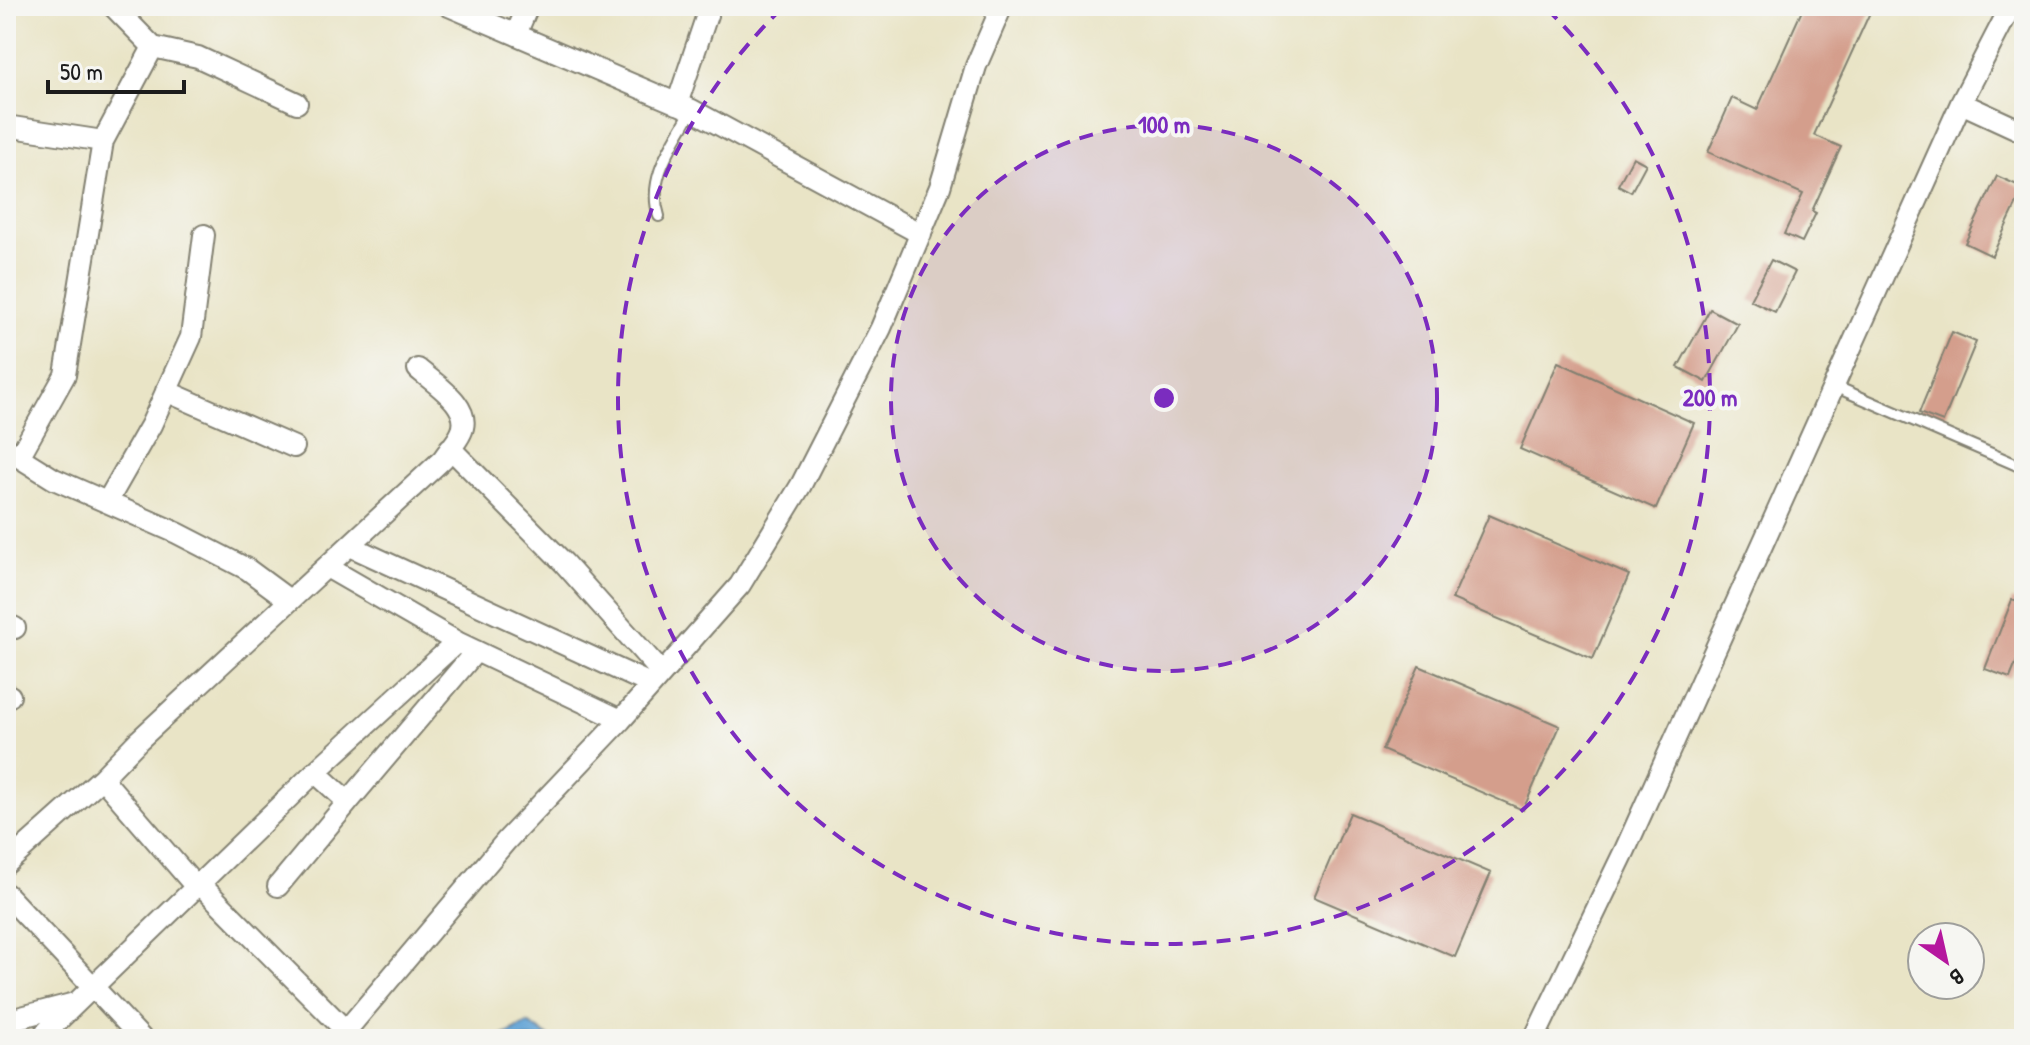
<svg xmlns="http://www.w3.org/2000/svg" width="2030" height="1045" font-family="'Patrick Hand',sans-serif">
	<rect width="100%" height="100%" fill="#f6f6f2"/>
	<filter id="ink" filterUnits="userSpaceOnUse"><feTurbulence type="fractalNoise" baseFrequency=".0125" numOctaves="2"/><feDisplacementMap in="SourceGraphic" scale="16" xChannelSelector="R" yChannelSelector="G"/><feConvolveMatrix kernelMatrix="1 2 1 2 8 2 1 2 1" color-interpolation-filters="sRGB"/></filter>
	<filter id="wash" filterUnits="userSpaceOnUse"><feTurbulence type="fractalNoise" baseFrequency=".006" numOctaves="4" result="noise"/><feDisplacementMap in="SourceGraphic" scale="32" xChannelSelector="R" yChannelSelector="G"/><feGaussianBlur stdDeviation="1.8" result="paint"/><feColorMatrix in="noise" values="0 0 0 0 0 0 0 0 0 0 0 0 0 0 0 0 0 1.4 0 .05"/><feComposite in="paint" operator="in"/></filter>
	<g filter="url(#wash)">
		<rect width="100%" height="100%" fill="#e9e4c6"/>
		<path fill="#63a4d6" stroke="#406079" stroke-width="2" d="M528,1023l24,16h-55z"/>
		<g id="blocks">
			<path fill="#d49e8c" d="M1804,6h69l-59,129 27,12 -29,64 4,2 -14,29 -18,-8 19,-40 -95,-42 24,-54 25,12z
				M1633,157l13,7 -15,28 -13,-7z
				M1997,176l27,12 -32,68 -27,-13z
				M1771,260l24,12 -20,40 -25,-12z
				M1710,309l28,15 -32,58 -28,-15z
				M1952,332l24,10 -33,80 -24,-9z
				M1558,362l136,61 -38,86 -136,-60z
				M1489,515l140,60 -36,84 -141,-60z
				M2012,600l12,4v40l-14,34 -25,-9z
				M1419,666l141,60 -37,84 -141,-60z
				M1350,813l141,60 -36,84 -141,-60z"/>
		</g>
	</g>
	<g filter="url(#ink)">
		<use href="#blocks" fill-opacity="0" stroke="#828071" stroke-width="2"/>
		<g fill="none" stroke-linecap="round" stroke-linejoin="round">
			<defs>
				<path id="lane" d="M659,216c-13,-38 15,-73 33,-106
					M1834,386l190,82"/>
				<path id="street" d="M113,6l40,41 45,10 99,46
					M449,6l243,104 229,124
					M516,34l12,-28
					M1961,103l63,29
					M677,104l33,-98
					M6,126l97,15
					M166,391l128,56
					M450,448l114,115 97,109
					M6,449l48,30 123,54 70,36 42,31
					M19,457l46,-82 38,-234 50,-94
					M107,502l44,-77 40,-88 13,-102
					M350,546l300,138
					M327,567l130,75
					M6,624l9,4
					M6,694l4,2
					M102,778l94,109
					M348,802l128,-151
					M6,864l96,-86 37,-38 304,-281c5,-8 14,-17 18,-26 13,-26 -26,-49 -43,-64
					M200,884l146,147
					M278,886l70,-84 -33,-30
					M6,894l136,145
					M6,1021l69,-18
					M39,1039l276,-267 142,-130 164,78
					M339,1039l167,-198 115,-121 119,-135 61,-100 80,-157 59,-141 36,-121 26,-60
					M1534,1039l91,-189 336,-747 50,-97"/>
			</defs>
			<use href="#lane" stroke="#828071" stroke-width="14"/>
			<use href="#street" stroke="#828071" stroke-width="24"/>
			<use href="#lane" stroke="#fff" stroke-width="10"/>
			<use href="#street" stroke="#fff" stroke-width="20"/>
		</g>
	</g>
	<circle cx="1164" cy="398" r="273" fill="#7b2cbf" fill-opacity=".12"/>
	<g fill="none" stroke="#7b2cbf" stroke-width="4" stroke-dasharray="14 10">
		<circle cx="1164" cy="398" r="273"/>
		<path d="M1547 9A546 546 0 1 1 781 9"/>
	</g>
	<circle cx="1164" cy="398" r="12" fill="#7b2cbf" stroke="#f6f6f2" stroke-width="4"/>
	<g font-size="24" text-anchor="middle" font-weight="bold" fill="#7b2cbf" stroke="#f6f6f2" stroke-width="8" stroke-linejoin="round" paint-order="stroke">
		<text x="1164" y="133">100 m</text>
		<text x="1710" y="406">200 m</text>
	</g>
	<rect width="2030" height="1045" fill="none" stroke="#f6f6f2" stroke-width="32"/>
	<g transform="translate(1946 961) rotate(146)"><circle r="38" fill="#f6f6f2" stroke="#9f9f9c" stroke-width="2"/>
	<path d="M0-6L14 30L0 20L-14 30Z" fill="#b5179e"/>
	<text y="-12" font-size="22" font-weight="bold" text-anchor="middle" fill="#1c1c1c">B</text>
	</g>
	<path d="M48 80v12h136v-12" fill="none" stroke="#1c1c1c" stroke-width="4"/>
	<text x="60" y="80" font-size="24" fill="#1c1c1c" stroke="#f6f6f2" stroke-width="6" paint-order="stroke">50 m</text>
</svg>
